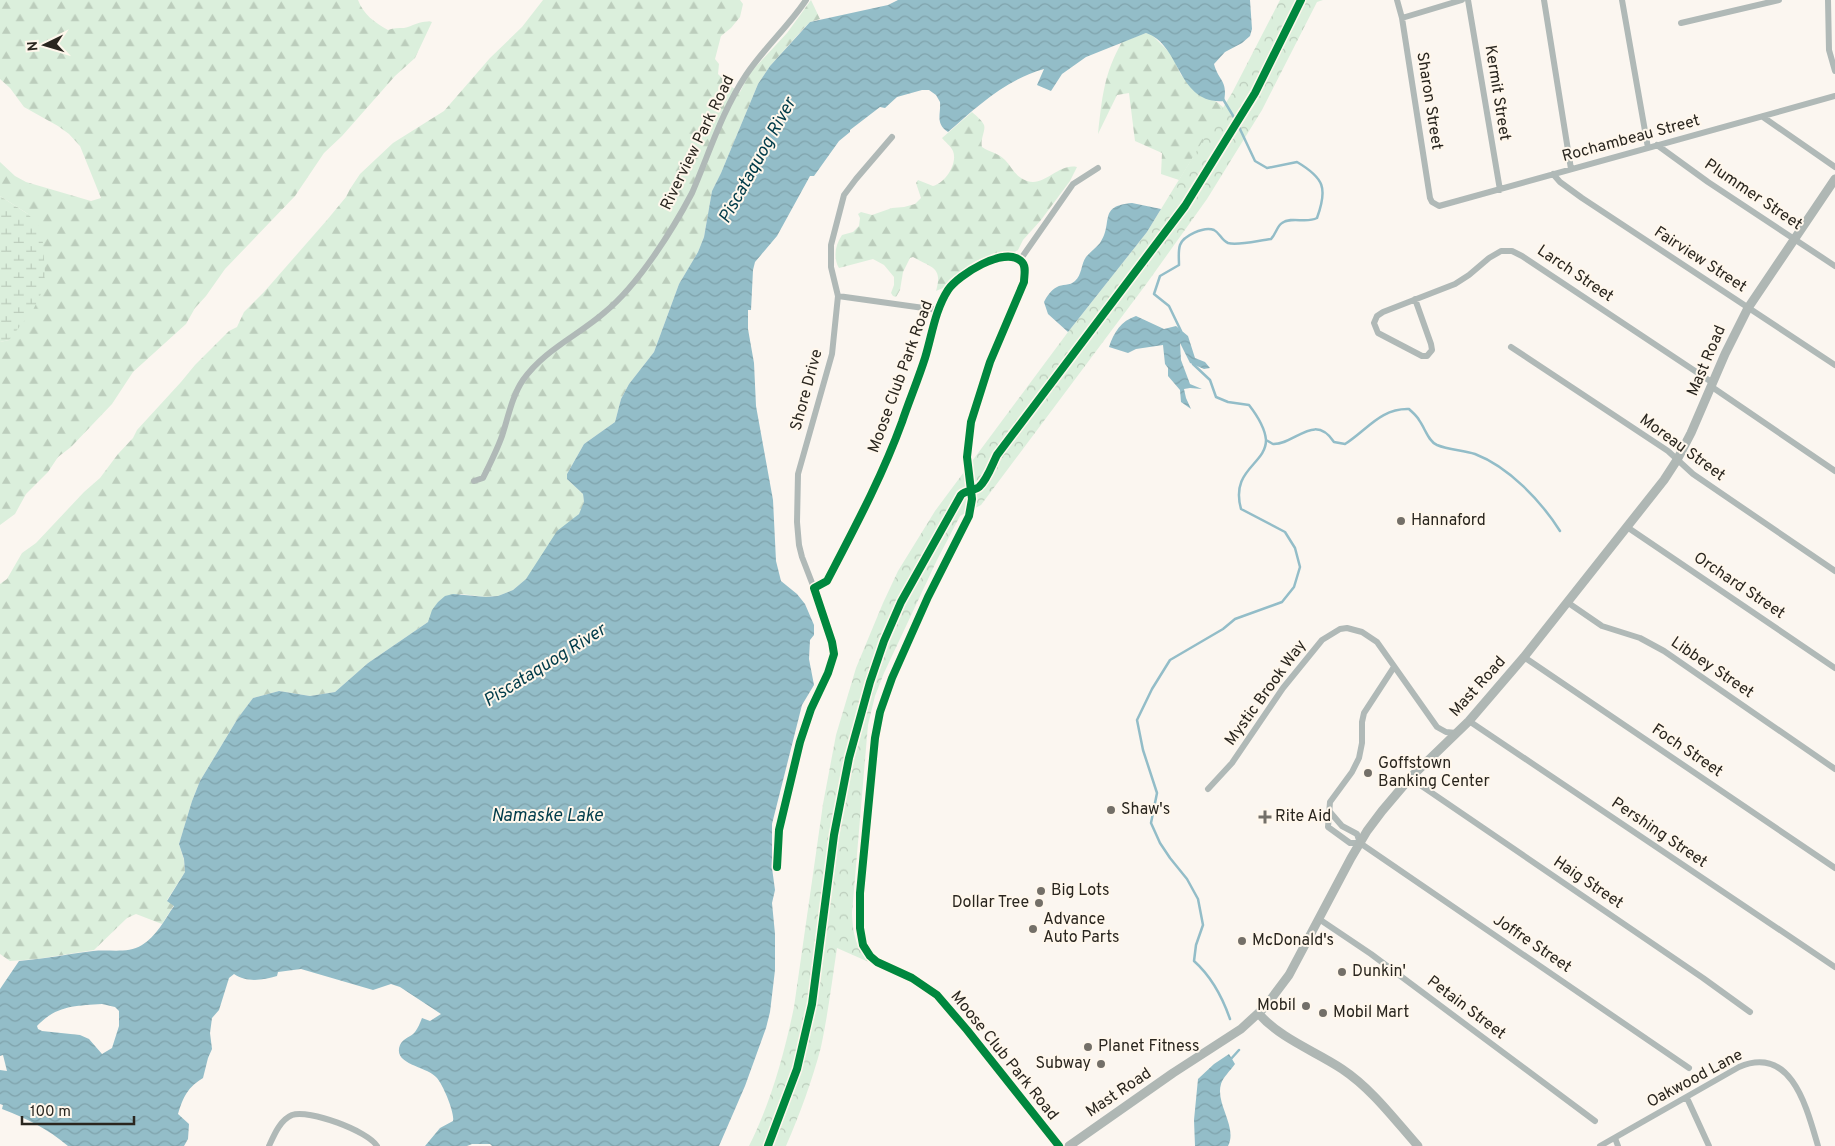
<svg xmlns="http://www.w3.org/2000/svg" width="1835" height="1146" font-family="Overpass,sans-serif">
	<defs>
		<pattern id="forest-firs" width="22" height="20" patternUnits="userSpaceOnUse" patternTransform="scale(1.25)"><rect width="22" height="20" fill="#dbefdc"/><path d="M5 1l3.5 6h-7zM16 11l3.5 6h-7z" fill="#bccdbc"/></pattern>
		<pattern id="wetland-marsh" width="20" height="14" patternUnits="userSpaceOnUse" patternTransform="scale(1.25)"><rect width="20" height="14" fill="#dbefdc"/><path d="M1 5h8M5 5V1M11 12h8M15 12V8" fill="none" stroke="#bccdbc"/></pattern>
		<pattern id="park-crowns" width="20" height="18" patternUnits="userSpaceOnUse" patternTransform="scale(1.25)"><rect width="20" height="18" fill="#dbefdc"/><path d="M2 6a3 3 0 1 1 6 0M12 15a3 3 0 1 1 6 0" fill="none" stroke="#bccdbc"/></pattern>
		<pattern id="water-waves" width="16" height="10" patternUnits="userSpaceOnUse" patternTransform="scale(1.25)"><rect width="16" height="10" fill="#93bdc8"/><path d="M0 5q4-4 8 0t8 0" fill="none" stroke="#7fa2ab"/></pattern>
	</defs>
	<rect width="100%" height="100%" fill="#fbf6f0"/>
	<path fill="url(#forest-firs)" d="M0,0h358c5,14 17,23 30,30 6,-2 10,-2 16,-2 10,-2 17,-8 28,-6l-17,36 -20,18 -53,60 -18,17 -29,43 -70,73 -19,27 -11,12 -9,16 -53,48 -21,32 -41,43 -13,10 -10,15 -22,22 -11,20 -15,11v-183l9,-2 19,-126 -28,-18v-34l15,14 11,6 65,19 10,-3 -21,-52 -11,-12 -11,-8 -34,-19 -14,-19 -10,-9z
		M543,0h197l3,4 -3,13 -9,11 -10,8 -6,23 4,5 -1,10 12,12 10,6 9,-18 38,-41 24,-33 9,19 -10,3 -7,7 -33,37 -12,18 -37,89 -9,18 -8,46 -6,15 -19,32 -25,68 -25,32 -8,15 -6,23 -31,22 -17,30v5l16,15 1,8 -2,8 -56,69 -13,11 -15,6 -12,1 -25,-3 -23,8 -10,20 -60,41 -33,29 -25,4 -31,-5 -26,7 -15,20 -38,63 -8,20 -13,43 5,16 1,12 -18,28 7,5 -12,19 -26,-10 -9,4 -33,32 -57,9 -27,2 -10,-7v-370l7,-5 15,-26 14,-10 48,-51 16,-14 18,-24 15,-16 4,-8 44,-48 14,-17 34,-34 8,-4 7,-15 20,-20 63,-72 19,-23 4,-8 10,-15 33,-31 51,-32 46,-53 32,-31z
		M1146,33l6,2 20,20 9,20 21,21 15,6 7,6 -45,72 -18,-6 1,-21 -27,-12 -6,-48 -12,2 -19,39c4,-36 6,-61 24,-92z
		M972,112c3,3 10,8 12,13 2,5 -4,14 -2,22 7,5 17,6 23,13 7,7 10,17 22,21 18,6 31,-18 50,-14l-7,14 -29,39 -18,20 -5,10 -7,4 -12,-1 -23,8 -26,18 -7,9 -7,3c7,-24 -4,-23 -23,-34l-3,1 -7,14 -3,18 -4,7 -3,-1 -2,-3 3,-8v-8l-10,-12 -11,-6 -34,9c-6,-10 -4,-23 3,-33l11,-3 6,-6 1,-8 -2,-4 3,-2 11,3 20,-7 12,-1 11,-3 6,-6 -5,-15 2,-3 15,6c12,-3 25,-22 20,-35 -2,-5 -8,-9 -11,-13z"/>
	<path fill="url(#wetland-marsh)" d="M0,196l28,18 14,16 3,44 -2,16 -10,20 -24,30 -9,2z"/>
	<path fill="url(#park-crowns)" d="M1280,0h43l-6,2 -55,108 -55,89 -60,84 -166,222 -21,11 -23,44 -53,113 -9,23 -7,29 -16,188c1,20 3,35 19,50l-34,-15c-5,33 -9,66 -16,99 -9,34 -21,67 -35,99h-37c22,-44 35,-91 45,-139l29,-203 13,-69 20,-67 27,-65 15,-32 37,-60 133,-179 79,-100 85,-139z"/>
	<path fill="url(#water-waves)" fill-rule="evenodd" d="M898,0h352l2,29 -2,7 -8,7 -17,9 -11,12c5,18 14,16 10,37 -47,4 -43,-57 -78,-68l-60,24 -24,17 -11,17 -14,-6 7,-16c-39,11 -66,37 -96,63 -13,-9 -7,-17 -8,-30l-4,-7 -7,-5h-7l-25,7 -12,11 -5,-1 -30,23v2l-11,9 -25,35h-4l-33,60 -22,26 -2,8 -2,40h-3v19l6,34 2,43 17,94 3,61 5,20 16,13 8,10 9,21v10l-4,5 -1,19 5,26 -12,20 -30,119v44l3,22 -3,13 3,31v36l-5,42 -4,16 -21,58 -26,60h-227l-2,-2h-18l-5,2h-42l15,-18 13,-7c2,-8 -10,-36 -16,-43 -9,-12 -45,-13 -37,-33 3,-7 11,-8 15,-13 3,-4 5,-9 7,-14l8,3 11,-7 -41,-27 -9,-3 -18,6 -72,-21 -23,3 -1,4c-14,4 -30,7 -43,-2l-5,4 -10,32 -7,8 -2,15 2,16 -4,9 -5,20c-15,9 -20,19 -25,36l11,10 -1,15 -4,7h-116c-20,-17 -42,-28 -66,-37l1,-4 -3,-1v-34l7,1 -4,-16 -3,1v-67l19,-28c25,-2 49,-7 74,-10 17,-2 34,3 49,-6 14,-8 23,-26 32,-39l-7,-5 18,-29 -1,-13 -5,-15 13,-43 8,-20 38,-63 15,-20 26,-7 31,5 25,-4 33,-29 60,-41 4,-12 6,-8 7,-6 8,-2 33,3 12,-1 15,-6 13,-11 31,-48 22,-17 5,-12 -1,-8 -16,-15v-5l17,-30 31,-22 6,-23 8,-15 25,-32 25,-68 19,-32 6,-15 8,-46 9,-18 37,-89 12,-18 40,-44 78,-17zM102,1004l13,3 4,4v15l-7,22 -10,6 -13,-15 -9,-4 -38,-4 -4,-2 -1,-3c20,-21 38,-20 65,-22z
		M1132,203l29,6 -14,23 -79,100 -20,-18 -4,-12c3,-6 7,-12 13,-15 5,-3 13,-1 18,-6 7,-6 6,-17 11,-24 4,-5 10,-9 14,-14 14,-20 -3,-37 32,-40z
		M1136,316l28,13 12,-3 12,10 7,22 10,4 5,6 -6,1 -14,-6 -10,-20 1,17 9,24 12,5 -12,-1 -6,1 2,9 5,11 -10,-7 -1,-12 -12,-14v-8l-3,-4 -2,-19 -27,4 -8,4 -19,-6c5,-15 12,-26 27,-31z
		M1229,1054l6,10c-4,6 -12,13 -14,20 -6,20 17,43 7,62h-33l-1,-26 4,-41 16,-15z"/>
	<g fill="none" stroke-linecap="round" stroke-linejoin="round">
		<path stroke="#93bdc8" stroke-width="2.5" d="M1223,99l12,20
			M1181,331l-12,-25 -15,-12 6,-18 19,-11c0,-7 -1,-14 1,-20 3,-9 24,-19 34,-15 6,3 7,10 14,13 10,3 32,-3 43,-4 5,-5 6,-13 11,-16 10,-7 24,1 35,-5 11,-30 7,-40 -20,-56l-30,6 -12,-7 -16,-34
			M1193,364l17,16 6,17 12,5 21,3c7,9 16,23 17,35 0,25 -36,29 -25,69l44,23 10,16 5,19 -6,20 -12,15 -47,17 -12,10 -53,31 -18,29 -15,31 6,30 14,43 -6,30 9,20 10,15 17,21 11,20 5,26 -7,20 -2,16c18,16 28,35 36,58
			M1266,440c2,1 5,3 7,4 22,1 41,-32 61,-2l11,2c22,-14 36,-36 64,-35 3,3 8,7 10,11 6,8 9,21 18,25 12,5 26,5 38,9 34,13 66,47 85,77
			M1230,1060l9,-10"/>
		<path stroke="#b0b9b7" stroke-width="6" d="M1397,0l5,18 28,180 2,4 7,4 396,-110
			M1468,0l32,190
			M1544,0l27,169
			M1622,0l26,148
			M1828,0l1,50 6,21
			M1402,18l60,-18
			M1681,23l98,-23
			M1763,117l72,50
			M1657,145l51,37 127,84
			M1553,174l7,8 22,16 253,167
			M1020,260l53,-76 25,-16
			M838,296l100,14
			M1415,299l16,45 1,6 -5,6h-5l-44,-23 -4,-10 3,-7 6,-4 72,-28 14,-9 20,-17 12,-7h11l10,5 191,127
			M1511,347l157,104 25,23 142,97
			M1712,387l123,84
			M474,481l9,-3c7,-14 14,-28 19,-42 6,-18 10,-40 21,-56 21,-30 56,-45 82,-68 33,-27 67,-81 87,-119 17,-39 30,-82 54,-118 18,-27 42,-48 60,-75
			M1627,527l208,141
			M814,588l-12,-31 -3,-12 -2,-23 1,-48 34,-120 6,-58 -7,-29v-22l13,-50 12,-16 36,-42
			M1567,602l35,24 38,12 24,13 171,118
			M1524,657l311,211
			M1469,721l366,246
			M1410,778l293,200 47,34
			M1208,789l24,-26 51,-75 39,-48 18,-11 7,-1 15,4 15,10 60,85 9,5 10,1
			M1330,812l12,14 15,8 3,9
			M1360,843l329,225
			M1360,843h-10l-22,-16 2,-25 22,-30 7,-14 3,-15v-21l2,-9 30,-46
			M777,867l2,-37 21,-88 11,-33 17,-36 6,-19 -2,-12 -18,-54 13,-7c27,-52 55,-104 75,-159 7,-21 16,-42 23,-64 7,-23 10,-48 23,-68 10,-15 56,-44 73,-29 6,5 3,14 3,21l-34,80 -19,60 -4,35 5,42 -3,17 -41,81 -36,81 -12,34 -5,26 -15,155v35l3,17 7,11 7,6 35,16 25,17 30,35 92,116
			M1319,919l52,35 224,167
			M1687,1098l22,48
			M1615,1138l3,8
			M269,1146c5,-11 11,-26 23,-31 17,-6 76,16 85,31
			M1600,1146l139,-79c53,-23 68,42 79,79"/>
		<path stroke="#afb7b4" stroke-width="9" d="M1259,1014c22,25 56,37 83,55 30,20 52,50 76,77
			M1069,1146l104,-73 68,-44 24,-22 24,-32 62,-117 16,-27 15,-20 28,-33 59,-57 55,-64 140,-177 13,-20 14,-27 34,-79 23,-46 87,-129"/>
		<defs>
			<path id="cycleway" d="M777,867l2,-37 21,-88 11,-33 17,-36 6,-19 -2,-12 -18,-54 13,-7c27,-52 55,-104 75,-159 7,-21 16,-42 23,-64 7,-23 10,-48 23,-68 10,-15 56,-44 73,-29 6,5 3,14 3,21l-34,80 -19,60 -4,35 5,42 -3,17 -41,81 -36,81 -12,34 -5,26 -15,155v35l3,17 7,11 7,6 35,16 25,17 30,35 92,116
				M768,1146l29,-77 15,-65 22,-169 15,-77 21,-76 14,-41 17,-39 60,-107c5,-5 13,-4 18,-8 8,-7 13,-22 18,-32l188,-249 70,-113 46,-93"/>
		</defs>
		<use href="#cycleway" stroke="#fff7ec" stroke-width="11"/>
		<use href="#cycleway" stroke="#00873e" stroke-width="8"/>
	</g>
	<g fill="#736f68" stroke="#fff7ec" stroke-width="2">
		<circle cx="1401" cy="521" r="5"/>
		<circle cx="1368" cy="773" r="5"/>
		<circle cx="1111" cy="810" r="5"/>
		<path d="M1262.5 809.5h5v5h5v5h-5v5h-5v-5h-5v-5h5z"/>
		<circle cx="1041" cy="891" r="5"/>
		<circle cx="1039" cy="903" r="5"/>
		<circle cx="1033" cy="929" r="5"/>
		<circle cx="1242" cy="941" r="5"/>
		<circle cx="1342" cy="972" r="5"/>
		<circle cx="1306" cy="1006" r="5"/>
		<circle cx="1323" cy="1013" r="5"/>
		<circle cx="1088" cy="1047" r="5"/>
		<circle cx="1101" cy="1064" r="5"/>
	</g>
	<g text-anchor="middle" dominant-baseline="central" stroke-width="4" stroke-linejoin="round" paint-order="stroke">
		<g font-size="16" fill="#2a261f" stroke="#fff7ec">
			<text transform="translate(1497 93) rotate(81)">Kermit Street</text>
			<text transform="translate(1429 101) rotate(81)">Sharon Street</text>
			<text transform="translate(1631 139) rotate(-15)">Rochambeau Street</text>
			<text transform="translate(698 143) rotate(-64)">Riverview Park Road</text>
			<text transform="translate(1753 195) rotate(34)">Plummer Street</text>
			<text transform="translate(1700 260) rotate(33)">Fairview Street</text>
			<text transform="translate(1575 274) rotate(34)">Larch Street</text>
			<text transform="translate(1707 361) rotate(-67)">Mast Road</text>
			<text transform="translate(901 377) rotate(-70)">Moose Club Park Road</text>
			<text transform="translate(807 390) rotate(-75)">Shore Drive</text>
			<text transform="translate(1682 448) rotate(36)">Moreau Street</text>
			<text transform="translate(1739 586) rotate(34)">Orchard Street</text>
			<text transform="translate(1712 668) rotate(34)">Libbey Street</text>
			<text transform="translate(1478 687) rotate(-48)">Mast Road</text>
			<text transform="translate(1266 693) rotate(-54)">Mystic Brook Way</text>
			<text transform="translate(1687 751) rotate(34)">Foch Street</text>
			<text transform="translate(1659 833) rotate(34)">Pershing Street</text>
			<text transform="translate(1588 883) rotate(34)">Haig Street</text>
			<text transform="translate(1532 944) rotate(34)">Joffre Street</text>
			<text transform="translate(1466 1008) rotate(37)">Petain Street</text>
			<text transform="translate(1004 1056) rotate(51)">Moose Club Park Road</text>
			<text transform="translate(1695 1079) rotate(-28)">Oakwood Lane</text>
			<text transform="translate(1119 1093) rotate(-34)">Mast Road</text>
		</g>
		<g font-size="16" fill="#2a261f" stroke="#fff7ec" text-anchor="start">
			<text x="1411" y="521">Hannaford</text>
			<text x="1378" y="764">Goffstown<tspan x="1378" dy="18">Banking Center</tspan></text>
			<text x="1121" y="810">Shaw's</text>
			<text x="1275" y="817">Rite Aid</text>
			<text x="1051" y="891">Big Lots</text>
			<text x="1029" y="903" text-anchor="end">Dollar Tree</text>
			<text x="1043" y="920">Advance<tspan x="1043" dy="18">Auto Parts</tspan></text>
			<text x="1252" y="941">McDonald's</text>
			<text x="1352" y="972">Dunkin'</text>
			<text x="1296" y="1006" text-anchor="end">Mobil</text>
			<text x="1333" y="1013">Mobil Mart</text>
			<text x="1098" y="1047">Planet Fitness</text>
			<text x="1091" y="1064" text-anchor="end">Subway</text>
		</g>
		<g font-size="18" font-style="italic" fill="#003b49" stroke="#fff7ec">
			<text transform="translate(758 161) rotate(-61)">Piscataquog River</text>
			<text transform="translate(545 666) rotate(-32)">Piscataquog River</text>
			<text x="547" y="816">Namaske Lake</text>
		</g>
	</g>
	<g transform="translate(45 45) rotate(265)" stroke="#fff7ec" stroke-width="4" paint-order="stroke">
	<path d="M0-4L9 19L0 12L-9 19Z" fill="#2a261f"/>
	<text y="-8" font-size="14" font-weight="bold" text-anchor="middle" fill="#2a261f">N</text>
	</g>
	<path d="M22 1116v8h112v-8" fill="none" stroke="#2a261f" stroke-width="2.5"/>
	<text x="30" y="1116" font-size="15" fill="#2a261f" stroke="#fff7ec" stroke-width="4" paint-order="stroke">100 m</text>
</svg>
